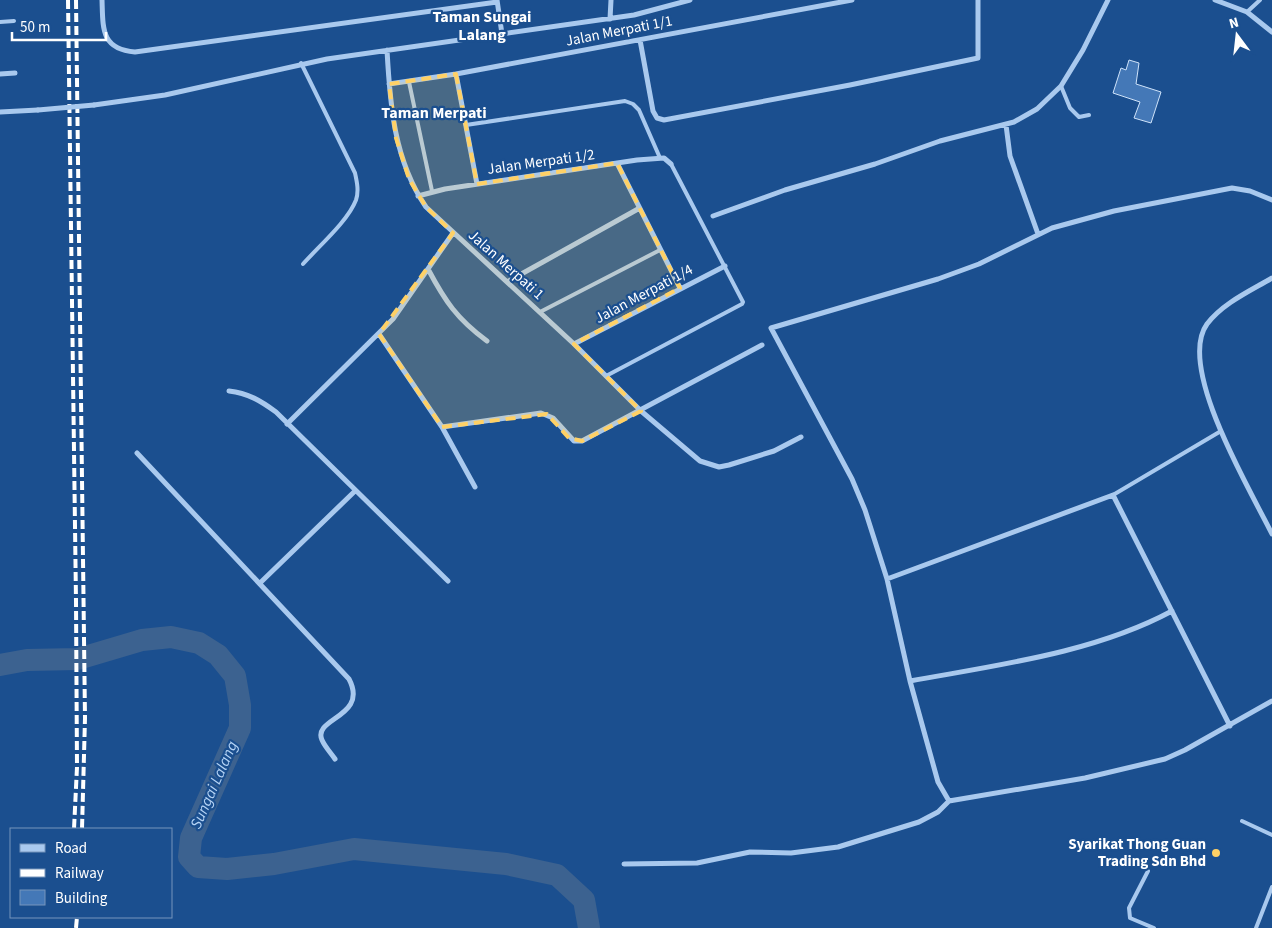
<svg xmlns="http://www.w3.org/2000/svg" width="1272" height="928" font-family="'Source Sans 3',sans-serif">
	<rect width="100%" height="100%" fill="#1b4f8f"/>
	<g fill="none" stroke-linecap="round" stroke-linejoin="round">
		<path stroke="#3c6290" stroke-width="22" d="M0,665l27,-5 51,-1 64,-19 29,-3 28,6 19,12 17,21 5,29v23l-49,110 -2,19 9,10 29,2 47,-5 80,-15 152,15 51,11 27,25 5,28"/>
	</g>
	<path fill="#4478b7" stroke="#cfe3fa" d="M1129,60l10,3 -3,21 25,8 -10,31 -17,-5 6,-16 -27,-9 8,-25 5,2z"/>
	<g fill="none" stroke-linecap="round" stroke-linejoin="round">
		<path stroke="#a9c9ee" stroke-width="4" d="M1247,12l13,-12
			M0,22l14,-1
			M301,63l54,110c2,9 4,18 1,27 -8,21 -37,46 -53,64
			M409,82l23,109
			M1061,86l9,22 9,9 10,-2
			M466,125l159,-24 8,3 6,6 21,48
			M540,312l120,-62
			M606,376l136,-72 1,-2 -72,-138
			M1113,495l108,-64
			M1242,821l30,14
			M1148,871l-19,37 1,10 24,10
			M1256,928l16,-41"/>
		<path stroke="#a9c9ee" stroke-width="5" d="M102,0c1,29 -1,49 33,52l362,-50
			M497,0l5,34
			M1215,0l32,12 25,20
			M610,19l1,-19
			M640,40l13,71 4,7 7,2 186,-35 128,-27v-58
			M387,50c3,55 7,110 39,157l148,137 67,67 59,50 19,6 10,-2 45,-14 27,-14
			M0,74l15,-1
			M456,74l21,110
			M389,84l67,-10 396,-74
			M94,105l71,-10 162,-36 307,-44 56,-15
			M0,112l38,-2
			M1006,125l4,31 28,78
			M617,163l63,125
			M418,196l27,-7 192,-29 27,-2 7,6
			M713,216l72,-26 90,-26 65,-23 74,-19 23,-13 24,-23 22,-36 25,-50
			M428,269c17,32 29,50 59,72
			M1272,278c-22,13 -49,25 -65,46 -31,43 44,167 65,210
			M507,282l131,-73
			M379,334l63,93 33,60
			M574,344l151,-78
			M229,391c19,2 32,10 47,21l172,169
			M287,424l106,-105 60,-86
			M442,427l99,-14 12,5 21,23h8l180,-96
			M137,453l212,226c20,38 -37,39 -27,61 3,7 9,13 13,19
			M887,579l226,-84 117,231
			M260,583l95,-92
			M910,681c87,-16 184,-28 262,-70
			M949,801l-11,-19 -28,-101 -23,-102 -22,-69 -13,-31 -81,-151 167,-49 41,-15 73,-36 62,-17 118,-23 18,3 22,9
			M624,864l73,-1 53,-11 41,1 47,-6 81,-25 19,-10 11,-11 136,-23 80,-19 20,-9 87,-49"/>
		<path stroke="#fff" stroke-width="4" stroke-dasharray="9 4" stroke-linecap="butt" d="M68,0l8,601 1,166 -3,62
			M76,0l9,718 -3,111
			M76,928l1,-11"/>
		<path stroke="#a9c9ee" stroke-width="5" d="M38,110l56,-5"/>
	</g>
	<path fill="#ffd166" fill-opacity="0.2" stroke="#ffd166" stroke-width="4" stroke-dasharray="10 6" stroke-linejoin="round" d="M456,74l21,110 140,-21 63,125 -106,56 67,67 -59,30 -13,-3 -22,-24 -105,13 -63,-93 74,-101 -27,-26 -17,-28 -13,-41 -7,-54z"/>
	<circle fill="#ffd166" stroke="#1b4f8f" stroke-width="2" cx="1216" cy="853" r="5"/>
	<g text-anchor="middle" dominant-baseline="central" stroke-width="4.5" stroke-linejoin="round" paint-order="stroke">
		<g font-size="15" fill="#fff" stroke="#1b4f8f">
			<text transform="translate(619 31) rotate(-11)">Jalan Merpati 1/1</text>
			<text transform="translate(541 162) rotate(-8)">Jalan Merpati 1/2</text>
			<text transform="translate(506 265) rotate(42)">Jalan Merpati 1</text>
			<text transform="translate(644 294) rotate(-28)">Jalan Merpati 1/4</text>
		</g>
		<g font-size="15" font-weight="bold" fill="#fff" stroke="#1b4f8f" text-anchor="end">
			<text x="1206" y="844">Syarikat Thong Guan<tspan x="1206" dy="17">Trading Sdn Bhd</tspan></text>
		</g>
		<g font-size="16" font-weight="bold" fill="#fff" stroke="#1b4f8f">
			<text x="482" y="17">Taman Sungai<tspan x="482" dy="18">Lalang</tspan></text>
			<text x="434" y="113">Taman Merpati</text>
		</g>
		<g font-size="16" font-style="italic" fill="#b5d3f5" stroke="#1b4f8f">
			<text transform="translate(214 785) rotate(-66)">Sungai Lalang</text>
		</g>
	</g>
	<rect x="10" y="828" width="162" height="90" fill="#1b4f8f" stroke="#7695bc"/>
	<rect x="20" y="844" width="25" height="8" fill="#a9c9ee" stroke="#7695bc"/>
	<text x="55" y="853" font-size="15" fill="#ffffff">Road</text>
	<rect x="20" y="869" width="25" height="8" fill="#ffffff" stroke="#7695bc"/>
	<text x="55" y="878" font-size="15" fill="#ffffff">Railway</text>
	<rect x="20" y="890" width="25" height="15" fill="#4478b7" stroke="#7695bc"/>
	<text x="55" y="903" font-size="15" fill="#ffffff">Building</text>
	<g transform="translate(1237 35) rotate(345)" stroke="#1b4f8f" stroke-width="4" paint-order="stroke">
	<path d="M0-4L9 19L0 12L-9 19Z" fill="#ffffff"/>
	<text y="-8" font-size="14" font-weight="bold" text-anchor="middle" fill="#ffffff">N</text>
	</g>
	<path d="M12 32v8h94v-8" fill="none" stroke="#ffffff" stroke-width="2.5"/>
	<text x="20" y="32" font-size="15" fill="#ffffff" stroke="#1b4f8f" stroke-width="4" paint-order="stroke">50 m</text>
</svg>
